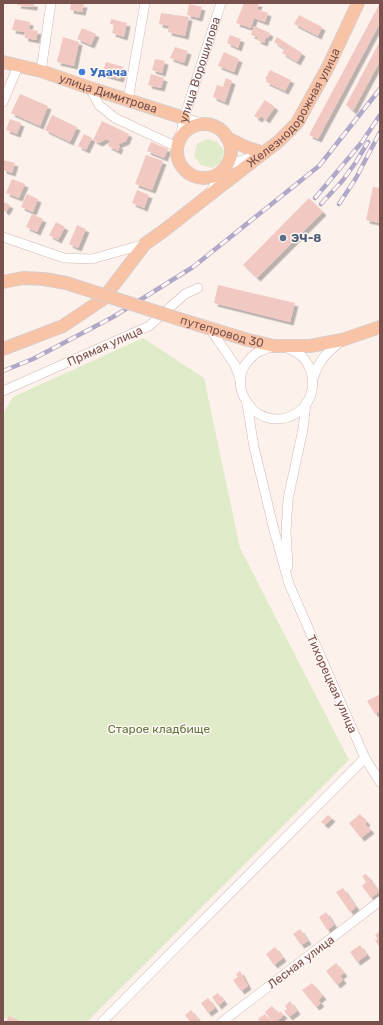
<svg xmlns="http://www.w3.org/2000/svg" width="383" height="1025" font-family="Rubik,sans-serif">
	<defs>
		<filter id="shadow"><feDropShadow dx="3.5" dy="3.5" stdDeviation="0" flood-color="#0004"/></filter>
	</defs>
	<rect width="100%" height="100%" fill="#fdf1eb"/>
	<path fill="#e0ebc9" d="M207,139l10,3 7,9 -3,11 -9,6 -11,-3 -7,-9 3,-12z
		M143,338l61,40 36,170 109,212 -262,262h-75l-9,-5v-603l10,-17z"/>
	<path fill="#f2c8c3" filter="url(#shadow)" d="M18,3h16v4l-17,-2z
		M71,3l13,1 -2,8 -12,-2z
		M244,3h15l-2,6 11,4 -3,9 -11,-4 -3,10 -15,-5z
		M380,3v20l-62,116 -9,-4z
		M189,4l13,3 -3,11 -12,-3z
		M161,13l28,4 -4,19 -17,-4 1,-6 -10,-2z
		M299,15l23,12 -4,9 -24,-12z
		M15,19l15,3 -1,7 9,2 -2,9 -11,-2 -1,-6 -12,-2z
		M111,19l16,4 -3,14 -12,-4 2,-8 -4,-1z
		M254,26l16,7 -2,5 -2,-1 -2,6 -7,-3 1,-3 -7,-2z
		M82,28l14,6 -5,11 -14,-6z
		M230,35l11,4 -3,9 -11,-5z
		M63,37l16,5 -5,24 -17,-4z
		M277,37l25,16 -5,9 -15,-9 3,-4 -11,-7z
		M380,41v20l-27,50 -7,-6z
		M175,47l13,4 -4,12 -14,-5z
		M224,52l15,7 -5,13 -16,-6z
		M155,59l10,2 -3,12 -10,-3z
		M106,62l18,5 -4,12 -18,-5z
		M270,70l21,10 -6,11 -19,-9 1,-3h-2z
		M151,74l13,4 -3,10 -13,-3z
		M226,78l6,3 -7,21 -12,-5 4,-12 6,2z
		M20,94l28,12 -8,20 -29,-13z
		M265,100l10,7 -9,13 -5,-4 -2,3 -5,-3z
		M52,115l25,12 -7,15 -25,-12z
		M10,119l11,4 -4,11 -11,-4z
		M102,121l27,13 -3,7 -9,4 3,1 -2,5 -10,-5 2,-5 -4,-2 -7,4 -6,-3z
		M84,134l8,4 -6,12 -8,-4z
		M151,142l17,7 -4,9 -17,-7z
		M146,155l17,6 -11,29 -17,-6z
		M3,160l12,3 -3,10 -9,-3z
		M12,179l13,5 -6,14 -13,-5z
		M373,187l7,1v35l-14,-3z
		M137,190l12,5 -5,13 -12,-5z
		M27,194l11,5 -5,13 -12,-5z
		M309,198l14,14 -66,66 -14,-13z
		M3,202l7,3 -4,7 -3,-2z
		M32,214l11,5 -6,13 -11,-5z
		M56,222l9,5 -7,13 -9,-5z
		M77,225l9,4 -8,19 -9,-4z
		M218,285l77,18 -5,19 -76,-19z
		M380,694v17l-5,3 -8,-13z
		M360,814l7,8 -2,2 6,6 -10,8 -12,-15z
		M328,815l4,3 -7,7 -4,-3z
		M366,874l13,18 -8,6 -9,-12 4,-4 -4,-6z
		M343,888l13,19 -6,5 -14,-20z
		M326,912l8,13 -7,5 -8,-13z
		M300,929l8,12 -7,4 -8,-11z
		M380,931v17l-5,-8 3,-1 -3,-4z
		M360,945l7,10 -10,7 -7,-10z
		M275,947l8,11 -9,7 -8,-11z
		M336,963l8,10 -4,3 3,4 -6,5 -11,-14z
		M240,971l8,15 -7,5 -8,-11 5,-3 -2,-3z
		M312,983l11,13 -5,4 3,3 -5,4 -14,-17z
		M218,993l6,8 -6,5 -6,-9z
		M208,998l7,10 -7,5 -7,-10z
		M290,1001l7,10 -8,6 -5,-6 3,-2 -2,-3z
		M272,1006l6,7 2,-2 4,4 -8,7h-3l-8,-10z
		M191,1010l8,10 -2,2h-7l-5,-7z
		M265,1014l7,8h-12l-2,-3z
		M9,1016l13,6h-16z"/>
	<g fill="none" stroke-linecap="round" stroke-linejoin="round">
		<defs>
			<g id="minor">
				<path d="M41,71l10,-68"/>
				<path d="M90,88l9,17 16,13 62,29"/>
				<path d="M128,100l17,-97"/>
				<path d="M3,102l15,-36"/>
				<path d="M184,118l29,8"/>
				<path id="s1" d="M180,138l4,-20 37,-115"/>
				<path d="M227,165l31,-10"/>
				<path d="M210,193l11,-21"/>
				<path d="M3,237l61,21 28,1 53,-15"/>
				<path d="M210,329l25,36 5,15"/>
				<path d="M273,347c-14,3 -20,7 -28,18 -6,9 -6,23 -1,32 10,21 34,29 54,15 17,-12 19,-36 7,-52 -5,-7 -13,-10 -20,-13"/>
				<path d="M313,379c6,-20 14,-26 29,-39"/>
				<path d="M3,391l146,-65 36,-32 13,-6"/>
				<path d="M247,404l7,43 20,83 15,54 76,174 15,24"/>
				<path d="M288,567l-2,-35 2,-33 15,-70 3,-26"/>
				<path d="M102,1022l263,-264"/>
				<path d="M222,1022l158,-121"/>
			</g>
			<g id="major">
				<path id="s2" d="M3,62l38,9 49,17 94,30"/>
				<circle cx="204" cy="151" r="27"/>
				<path d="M227,138l21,10 16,5"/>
				<path d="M3,282l20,-4 21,1 22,4"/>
				<path id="s3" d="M179,319l69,21 26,6h36l32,-6 38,-13"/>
				<path id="s4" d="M3,349l60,-23 40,-27 42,-55 21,-15 42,-33 71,-55 18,-18 31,-56 30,-64"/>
			</g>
		</defs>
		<use href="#minor" stroke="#d2b8b3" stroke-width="10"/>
		<use href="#major" stroke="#d9cecd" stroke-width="14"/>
		<use href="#minor" stroke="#fff" stroke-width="9"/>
		<use href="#major" stroke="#f9c3a5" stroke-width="12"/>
		<defs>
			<path id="rail" d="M315,198l47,-56 18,-27
				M321,204l22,-24 13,-18 12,-20
				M339,204l17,-26 24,-46
				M3,371l30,-12 80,-42 80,-50 126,-101 61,-77"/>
		</defs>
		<use href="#rail" stroke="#b0a8c8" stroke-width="4.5"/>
		<use href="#rail" stroke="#fff6f2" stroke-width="3" stroke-dasharray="9" stroke-linecap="butt"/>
		<defs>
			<path id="major-bridge" d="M66,283l113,36"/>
		</defs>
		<use href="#major-bridge" stroke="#d9cecd" stroke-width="14" stroke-linecap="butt"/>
		<use href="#major-bridge" stroke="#f9c3a5" stroke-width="12"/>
	</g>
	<circle fill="#3f7fe0" stroke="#fff6f2" stroke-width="1.5" cx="82" cy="72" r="4"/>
	<circle fill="#5c6f8a" stroke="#fff6f2" stroke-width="1.5" cx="283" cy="238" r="4"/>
	<g text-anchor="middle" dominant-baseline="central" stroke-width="3" stroke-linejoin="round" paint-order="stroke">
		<g font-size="12" fill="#78514d" stroke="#fff6f2">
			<text stroke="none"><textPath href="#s1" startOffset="71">улица Ворошилова</textPath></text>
			<text stroke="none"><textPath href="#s2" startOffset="110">улица Димитрова</textPath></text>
			<text stroke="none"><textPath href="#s4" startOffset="386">Железнодорожная улица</textPath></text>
			<text stroke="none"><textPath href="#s3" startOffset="45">путепровод 30</textPath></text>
			<text transform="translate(105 346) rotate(-24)">Прямая улица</text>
			<text transform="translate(332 684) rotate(66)">Тихорецкая улица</text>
			<text transform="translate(301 962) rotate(-37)">Лесная улица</text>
		</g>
		<g font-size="12" font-weight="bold" fill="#366cbe" stroke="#fff6f2" text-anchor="start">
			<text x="90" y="72">Удача</text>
		</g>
		<g font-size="12" font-weight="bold" fill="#4e5e75" stroke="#fff6f2" text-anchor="start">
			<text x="291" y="238">ЭЧ-8</text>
		</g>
		<g font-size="12" fill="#617842" stroke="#fff6f2">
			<text x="159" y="729">Старое кладбище</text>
		</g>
	</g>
	<rect width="383" height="1025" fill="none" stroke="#78514d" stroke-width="8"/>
</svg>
